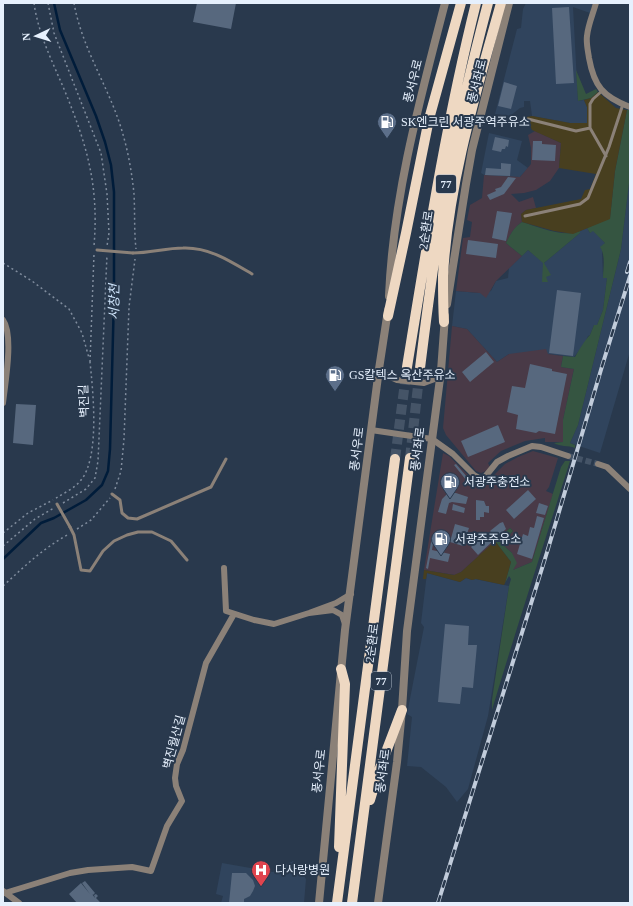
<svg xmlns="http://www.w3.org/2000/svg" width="633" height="906" font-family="'Times New Roman','Noto Sans KR',serif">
	<rect width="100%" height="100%" fill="#29394d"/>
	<path fill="#30445d" d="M526,3h67l-3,10 -17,-6 5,94 6,-1 3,7v16h-17l-38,-7 -2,-15h-6v6l-4,1 -10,8 -15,-2 22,-85 4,-1 2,-19z
		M489,133l33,8 -5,19 11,8 -8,9 -34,-1 -5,-3z
		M630,175v176l-30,102 -30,-10 8,-18 43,-176z
		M587,228l3,5 3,-3 12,13 -3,8 1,27h4l-4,32 -6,15h-3l-4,10 -2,1 -3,7 -11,14 -26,-3h-39l-12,8 -30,-33 -15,-3 4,-35 23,2 12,-2 5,-10 12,-3 1,-10 19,-18 16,13 36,-30v-2z
		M427,573l33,9 6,-4 6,2 3,-1 34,7 -21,130 -20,73 -11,13 -11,-15 -25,-20 -14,-1 5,-49 -5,-3 17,-87 -3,-4z
		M293,861l13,18 -2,24h-83l2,-7 -7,-2 6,-31 51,9z"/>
	<path fill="#493a47" d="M535,131l26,12 -2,25 -9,13 -14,9 -12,3 -13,1 8,8 14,-5 3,11 -10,2 -5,4 1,8 -4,3 -6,7 -6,11 16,13 -26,25 -10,17 -6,-5 -24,-2 7,-53 7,-1 2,-15 -5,-2 3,-15 12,-7 2,-23 36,2 11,-13v-16l-3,-13z
		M452,326l15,3 30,33 12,-8 37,-5 2,5 15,2 -2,11 13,2 -11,51v22h-18v-4l-20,3 -24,10 -13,12 2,4 -4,4 -5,2 -5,-2 -30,-36 -3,-7z
		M533,451l25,7 -9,29 -3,4 7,3 -21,68 -19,8 -1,-17 -11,-10 12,-12 -3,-3 -49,44 -6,3 -31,-5 19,-117 6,3 24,24 7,4h4l2,-1 19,-19 13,-7z"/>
	<path fill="#355541" d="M576,70l10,24 10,-5 2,3 -7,6 -13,3z
		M627,110h3v65l-9,74 -43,176 -8,18 5,2v3c-7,-3 -15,-1 -21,-5l9,-1v-22l11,-51 -13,-2 2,-11 12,1c4,-7 10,-17 15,-22l4,-10h3l6,-15 4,-32h-4c0,-10 3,-22 -3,-31l5,-4 -12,-12 -3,2 -3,-5 23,-10 5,-47z
		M522,222c17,5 41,16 58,9v2l-36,30 7,12 -5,2 2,5h-6l1,-19 -15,-13 -6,6 -16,-13c4,-8 8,-16 16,-21z
		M565,461h5c-26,83 -53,165 -78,249v-10l17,-114 2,-7 -2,-3 -4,7 6,-21 -16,-21 15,-13 3,3 -12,12 11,10 5,10 -4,7 19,-8 29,-95z"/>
	<path fill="#483f1f" d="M598,92l18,16 11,2 -12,61 -5,48 -37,15 -19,-3 -32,-9 -1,-8 5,-4 55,-11 4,-9 5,-1 6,-15 -37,-6 2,-25 -29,-13 -6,-13 6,-1 38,7h17v-16l-3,-7 7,-2z
		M495,541l16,21 -6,21 -1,2 -28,-6 -4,1 -6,-2 -6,4 -33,-9 -1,6h-3l1,-9 30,5 7,-3z"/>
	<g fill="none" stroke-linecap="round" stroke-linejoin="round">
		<path stroke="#001c3a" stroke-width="2.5" d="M3,559l38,-36 13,-5 32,-18 16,-15 6,-14 2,-22 4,-152v-105l-3,-27 -6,-23 -9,-26 -36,-86 -6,-27"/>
	</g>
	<path fill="#57687e" d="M197,3h39l-5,26 -38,-7z
		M569,7l5,76 -18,1 -4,-76z
		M504,82l13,4 -6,23 -13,-3z
		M495,137l14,3 -1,7 -2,-1 -1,3h-3l-1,3 -9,-2z
		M533,141h9v3l14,1 -1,16 -23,-1z
		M501,163l10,1 -1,12 -25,-1 1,-7 15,1z
		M508,177l8,1 -12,16 -14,6 -3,-5 9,-4 -1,-2 6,-2z
		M497,211l15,2 -6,28 -14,-3z
		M468,240l30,4 -2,14 -30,-4z
		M557,290l24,3 -8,63 -24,-3z
		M486,352l8,10 -24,20 -8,-10z
		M530,364l22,5v2l15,3 -12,60 -16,-3 -3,2 -20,-4 2,-14 -11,-3 5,-26 13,2z
		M16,404l20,1 -3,40 -20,-2z
		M498,425l7,17 -37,15 -7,-16z
		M456,464l17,20 -2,2 -17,-21z
		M528,490l8,9 -22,20 -8,-9z
		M448,493h8l12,4 -2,7 -14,-2 -3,1 -3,11 -8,-2 4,-13z
		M476,500l8,1 2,5h3v7l-5,-1v5h-4v3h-4z
		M539,503l9,3 -3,9 -9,-2z
		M453,504l12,4 -1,5 -12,-3z
		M537,516l7,2 -12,41 -15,-5 6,-20 5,2 2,-9 4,1z
		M503,522l3,7 -10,9 -6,-7 10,-8z
		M455,524l14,4 -6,18 -13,-4z
		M488,532l7,7 -17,16 -7,-8z
		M432,537l2,1 -2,12 18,4 -2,8 -18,-4 -2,11 -2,-1z
		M445,624l24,2 -1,19h9l-4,43 -11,-1 -2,17 -22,-2z
		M232,873h14l7,7 2,6 -2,5 -3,5 -6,3v4h-15z
		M85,881l10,12 -2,2 -1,-1 3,4 -1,-3 2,-1 2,2 -2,2 5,5h-24l-8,-9 12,-11 9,11 -8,-11z"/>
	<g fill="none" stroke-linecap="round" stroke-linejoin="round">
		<path stroke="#455467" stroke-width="6" stroke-dasharray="6 3" stroke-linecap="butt" d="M568,456l30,8"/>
		<path stroke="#455467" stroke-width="10" stroke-dasharray="10 5" stroke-linecap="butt" d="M410,458l10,-90
			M395,459l12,-92"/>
		<path stroke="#808d9e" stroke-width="1.5" stroke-dasharray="2 3" stroke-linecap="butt" d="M34,3c4,30 18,58 30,86 23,56 35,96 30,157
			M48,3l6,30 47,120 6,41 2,39 -2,13
			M74,3c8,46 35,84 48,128 6,20 10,42 12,63 1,18 0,37 2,55
			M3,263l29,18 37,28 13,24 7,25
			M90,362l4,-108
			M115,489l6,-18 3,-32 5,-132 6,-48
			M56,498c8,-5 19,-10 25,-18 19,-23 12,-89 9,-118
			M63,503l23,-14 9,-11 3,-17 9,-206
			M77,529l14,-9 19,-22
			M3,533l25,-20 25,-13
			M3,546l32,-27 19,-11
			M3,586c22,-20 39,-37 66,-52"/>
		<path stroke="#8b8178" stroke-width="3" d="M528,119l48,12 14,-3v-24l3,-5 9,-8
			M590,128l16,28
			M525,216l55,-12 8,-6 21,-51 14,-43
			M133,253c17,0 33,-5 50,-5 26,-1 47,13 69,26
			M112,494l8,6 2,13 6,5 9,1 74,-32 15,-28
			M70,527l4,8 7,35 9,1 13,-20 11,-10 13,-6 11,-3h14l19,9 16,19"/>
		<path stroke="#8b8178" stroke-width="6" d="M596,3c-3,11 -8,22 -9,33 -1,7 1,15 2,22 5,28 14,39 41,49
			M3,320c11,15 2,64 0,83
			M379,369l5,5 13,6 27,3 16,-6
			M371,430l61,9 21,15 21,21 7,4 3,-1 13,-16 11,-6 24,-10 9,1 27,9
			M598,464l9,3 23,22
			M224,568l2,43 28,9 20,4 35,-11
			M345,624l-3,-9 -9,-5 -24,3 27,-10 15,-9
			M3,891l16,12
			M5,893l65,-20 18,-3 44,-3 19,4 16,-45 15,-25 -6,-15 -1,-8 2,-14 6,-14 23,-87 28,-49"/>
		<path stroke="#8b8178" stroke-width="8" d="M389,296c4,-99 31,-197 56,-293
			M447,304l19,-120 6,-34 37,-147
			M319,903l26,-273 34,-261 9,-59
			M378,903l19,-141 5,-52 5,-79 34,-260 4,-55"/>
		<path stroke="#eed8c2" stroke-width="10" d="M388,316l18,-83 23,-114 32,-116
			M444,322c-1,-16 -1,-31 -1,-46 5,-93 33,-184 58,-273
			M407,367c20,-122 39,-244 69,-364
			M420,368c8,-64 16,-129 28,-193 11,-58 25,-115 40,-172
			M370,800l8,-27 24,-63
			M339,847l6,-163 -4,-15
			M337,903l58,-444
			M352,903l58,-445"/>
		<defs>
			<path id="rail" d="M627,272l3,-10
				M438,903l110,-354 55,-186 27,-87"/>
		</defs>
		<use href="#rail" stroke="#c1ccdb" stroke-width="4"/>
		<use href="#rail" stroke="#29394d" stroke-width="2.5" stroke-dasharray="8" stroke-linecap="butt"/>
		<path stroke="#8b8178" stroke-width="3" d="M97,250l36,3
			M57,504l13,23"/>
	</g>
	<defs>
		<symbol id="fuel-pin" viewBox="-11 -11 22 30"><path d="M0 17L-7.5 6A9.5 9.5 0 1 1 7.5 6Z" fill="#5c6f8a" stroke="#29394d"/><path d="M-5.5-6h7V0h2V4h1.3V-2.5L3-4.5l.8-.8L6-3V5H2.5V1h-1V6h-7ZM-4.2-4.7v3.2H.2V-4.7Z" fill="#fff"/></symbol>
		<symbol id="hospital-pin" viewBox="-11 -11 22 30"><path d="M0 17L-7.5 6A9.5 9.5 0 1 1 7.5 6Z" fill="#e0444e" stroke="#29394d"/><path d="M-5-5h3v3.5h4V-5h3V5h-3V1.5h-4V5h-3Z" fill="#fff"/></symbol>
	</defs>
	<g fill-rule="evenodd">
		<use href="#fuel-pin" x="376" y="111" width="22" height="30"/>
		<use href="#fuel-pin" x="324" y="364" width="22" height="30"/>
		<use href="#fuel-pin" x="439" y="471" width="22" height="30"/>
		<use href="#fuel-pin" x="430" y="528" width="22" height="30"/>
		<use href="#hospital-pin" x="250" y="859" width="22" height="30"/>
	</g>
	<g text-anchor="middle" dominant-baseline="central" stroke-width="4" stroke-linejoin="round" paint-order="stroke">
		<g fill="#29394d" stroke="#adb9c8" stroke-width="1">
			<rect x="436" y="175" width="20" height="18" rx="3"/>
			<rect x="371" y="672" width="20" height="18" rx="3"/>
		</g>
		<g font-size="11" font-weight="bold" fill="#e6f0fd">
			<text x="446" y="184">77</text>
			<text x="381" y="681">77</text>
		</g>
		<g font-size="12" fill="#e6f0fd" stroke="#29394d">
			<text transform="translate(413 81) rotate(-76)">풍서우로</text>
			<text transform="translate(477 81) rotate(-76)">풍서좌로</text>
			<text transform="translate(426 230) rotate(-81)">2순환로</text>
			<text transform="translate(84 401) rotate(-92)">벽진길</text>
			<text transform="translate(357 449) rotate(-83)">풍서우로</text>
			<text transform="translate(418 449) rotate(-83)">풍서좌로</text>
			<text transform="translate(372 643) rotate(-83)">2순환로</text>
			<text transform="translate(174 742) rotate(-75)">벽진월산길</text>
			<text transform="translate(319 771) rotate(-84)">풍서우로</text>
			<text transform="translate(383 771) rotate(-83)">풍서좌로</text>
		</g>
		<g font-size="12" fill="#e6f0fd" stroke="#29394d" text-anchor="start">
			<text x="401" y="122">SK엔크린 서광주역주유소</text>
			<text x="349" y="375">GS칼텍스 옥산주유소</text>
			<text x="464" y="482">서광주충전소</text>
			<text x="455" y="539">서광주주유소</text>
			<text x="275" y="870">다사랑병원</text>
		</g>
		<g font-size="13" font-style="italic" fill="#cfe5fc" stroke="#29394d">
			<text transform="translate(114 302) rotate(-89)">서창천</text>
		</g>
	</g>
	<rect width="633" height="906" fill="none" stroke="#e6f0fd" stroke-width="8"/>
	<g transform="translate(36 36) rotate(266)" stroke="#29394d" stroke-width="3" paint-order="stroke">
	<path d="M0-3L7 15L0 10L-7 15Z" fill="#e6f0fd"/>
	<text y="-6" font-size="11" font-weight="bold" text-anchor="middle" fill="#e6f0fd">N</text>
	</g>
</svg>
